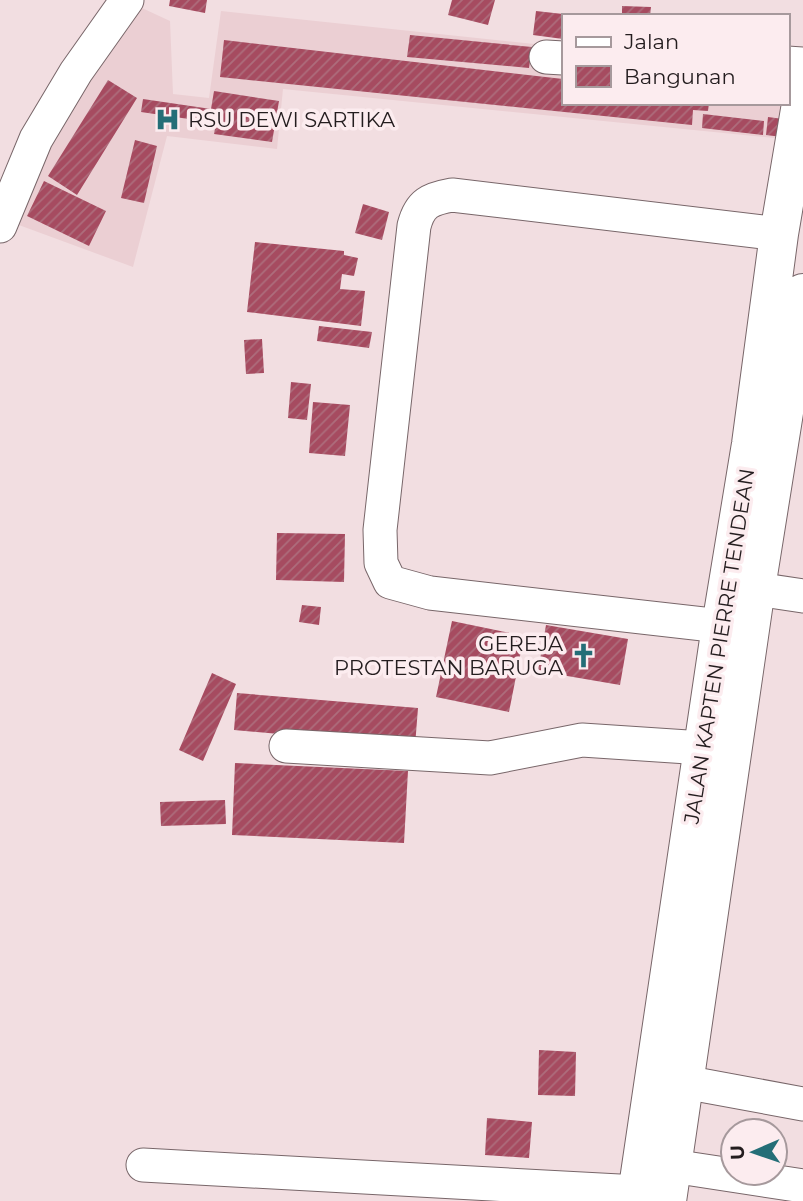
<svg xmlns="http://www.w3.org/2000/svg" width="803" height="1201" font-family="Montserrat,sans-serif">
	<defs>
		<pattern id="building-hatch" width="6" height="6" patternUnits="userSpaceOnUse" patternTransform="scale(1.75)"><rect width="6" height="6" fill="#a64b60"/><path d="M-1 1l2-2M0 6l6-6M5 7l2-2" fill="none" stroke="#ad6d7c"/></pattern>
	</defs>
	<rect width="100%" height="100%" fill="#f2dee1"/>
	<path fill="#ebcfd3" d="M129,2l41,19 3,73 36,4 12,-87 342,36v56h224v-33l7,1 -10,68 -501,-50 -6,60 -110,-13 -34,131 -125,-46z"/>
	<path fill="url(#building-hatch)" d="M170,0h37l-2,13 -36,-7z
		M452,0h43l-7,25 -40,-10z
		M622,6l29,1 -1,9h-28z
		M536,11l27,3v25l-30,-4z
		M410,35l122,12 -3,21 -122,-11z
		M224,40l339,39v24h146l-1,8 -15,-1 -1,15 -472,-48z
		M108,80l29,18 -60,97 -29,-19z
		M214,91l65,10 -7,41 -58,-8 2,-11 -75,-11 2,-13 68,10z
		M703,114l61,7 -1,14 -61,-7z
		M768,117l15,2 -1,18 -16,-2z
		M135,140l22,6 -13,57 -23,-5z
		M44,181l62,30 -17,35 -62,-30z
		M363,204l26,8 -7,28 -27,-7z
		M255,242l89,9v4l14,3 -4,18 -12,-2 -2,15 25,2 -4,35 -114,-14z
		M319,326l53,6 -3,16 -52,-7z
		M262,339l2,34 -18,1 -2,-34z
		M291,382l20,2 -4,36 -19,-2z
		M313,402l37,3 -5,51 -36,-3z
		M277,533l68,1 -1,48 -68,-2z
		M302,605l19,2 -2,18 -20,-3z
		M452,621l72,15 -15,76 -73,-15z
		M546,625l82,14 -8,46 -82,-14z
		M212,673l24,11 -33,77 -24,-11z
		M237,693l181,15 -3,38 -181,-16z
		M235,763l173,8 -4,72 -172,-8z
		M225,800l1,24 -65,2 -1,-24z
		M539,1050l37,2 -1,44 -37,-1z
		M487,1118l45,4 -3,36 -44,-3z"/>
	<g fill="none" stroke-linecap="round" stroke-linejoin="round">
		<defs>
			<path id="minor" d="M546,57l17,1
				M787,63l16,1
				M0,226l36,-87 40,-67 51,-72
				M730,585l73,11
				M721,626l-291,-33 -40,-11 -9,-19 -1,-33 34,-304c6,-23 16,-27 38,-31l327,39
				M286,746l204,12 92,-18 121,8
				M684,1082l119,22
				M143,1165l495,27
				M672,1166l131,20"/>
			<path id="highway" d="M636,1201l85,-575 30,-182 28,-210 24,-142
				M667,1201l89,-613 47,-295"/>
		</defs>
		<use href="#minor" stroke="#786669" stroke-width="35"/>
		<use href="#highway" stroke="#786669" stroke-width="40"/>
		<use href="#minor" stroke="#fff" stroke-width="33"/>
		<use href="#highway" stroke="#fff" stroke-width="38"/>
	</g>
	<defs>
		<symbol id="hospital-bare" viewBox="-9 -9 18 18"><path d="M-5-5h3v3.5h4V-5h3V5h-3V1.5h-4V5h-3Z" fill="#246e77" stroke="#fcecef" stroke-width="2.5" paint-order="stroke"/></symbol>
		<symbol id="church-bare" viewBox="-9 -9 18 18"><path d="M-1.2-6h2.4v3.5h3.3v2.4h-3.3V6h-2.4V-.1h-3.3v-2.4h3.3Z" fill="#246e77" stroke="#fcecef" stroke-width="2.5" paint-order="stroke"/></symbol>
	</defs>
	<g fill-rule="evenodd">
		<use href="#hospital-bare" x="150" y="102" width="35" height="35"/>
		<use href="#church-bare" x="566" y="638" width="35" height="35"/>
	</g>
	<g text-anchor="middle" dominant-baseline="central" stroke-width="7" stroke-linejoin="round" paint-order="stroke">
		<g font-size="21" fill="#241d1f" stroke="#fcecef" text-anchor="start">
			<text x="188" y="119">RSU DEWI SARTIKA</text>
			<text x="563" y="643" text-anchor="end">GEREJA<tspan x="563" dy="24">PROTESTAN BARUGA</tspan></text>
		</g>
		<g font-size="21" fill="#241d1f" stroke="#fcecef">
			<text transform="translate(719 646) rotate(-81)">JALAN KAPTEN PIERRE TENDEAN</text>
		</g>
	</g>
	<rect x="562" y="14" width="228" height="91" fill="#fcecef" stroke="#a6999c" stroke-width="2"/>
	<rect x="576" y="37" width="35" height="10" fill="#ffffff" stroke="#a6999c" stroke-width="2"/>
	<text x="624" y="49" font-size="21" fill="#241d1f">Jalan</text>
	<rect x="576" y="66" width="35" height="21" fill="url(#building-hatch)" stroke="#a6999c" stroke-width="2"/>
	<text x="624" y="84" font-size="21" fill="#241d1f">Bangunan</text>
	<g transform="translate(754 1152) rotate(268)"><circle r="33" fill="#fcecef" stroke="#a6999c" stroke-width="2"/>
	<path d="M0-5L12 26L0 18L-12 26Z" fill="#246e77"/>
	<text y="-10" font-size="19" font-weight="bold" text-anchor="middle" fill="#241d1f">U</text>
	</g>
</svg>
